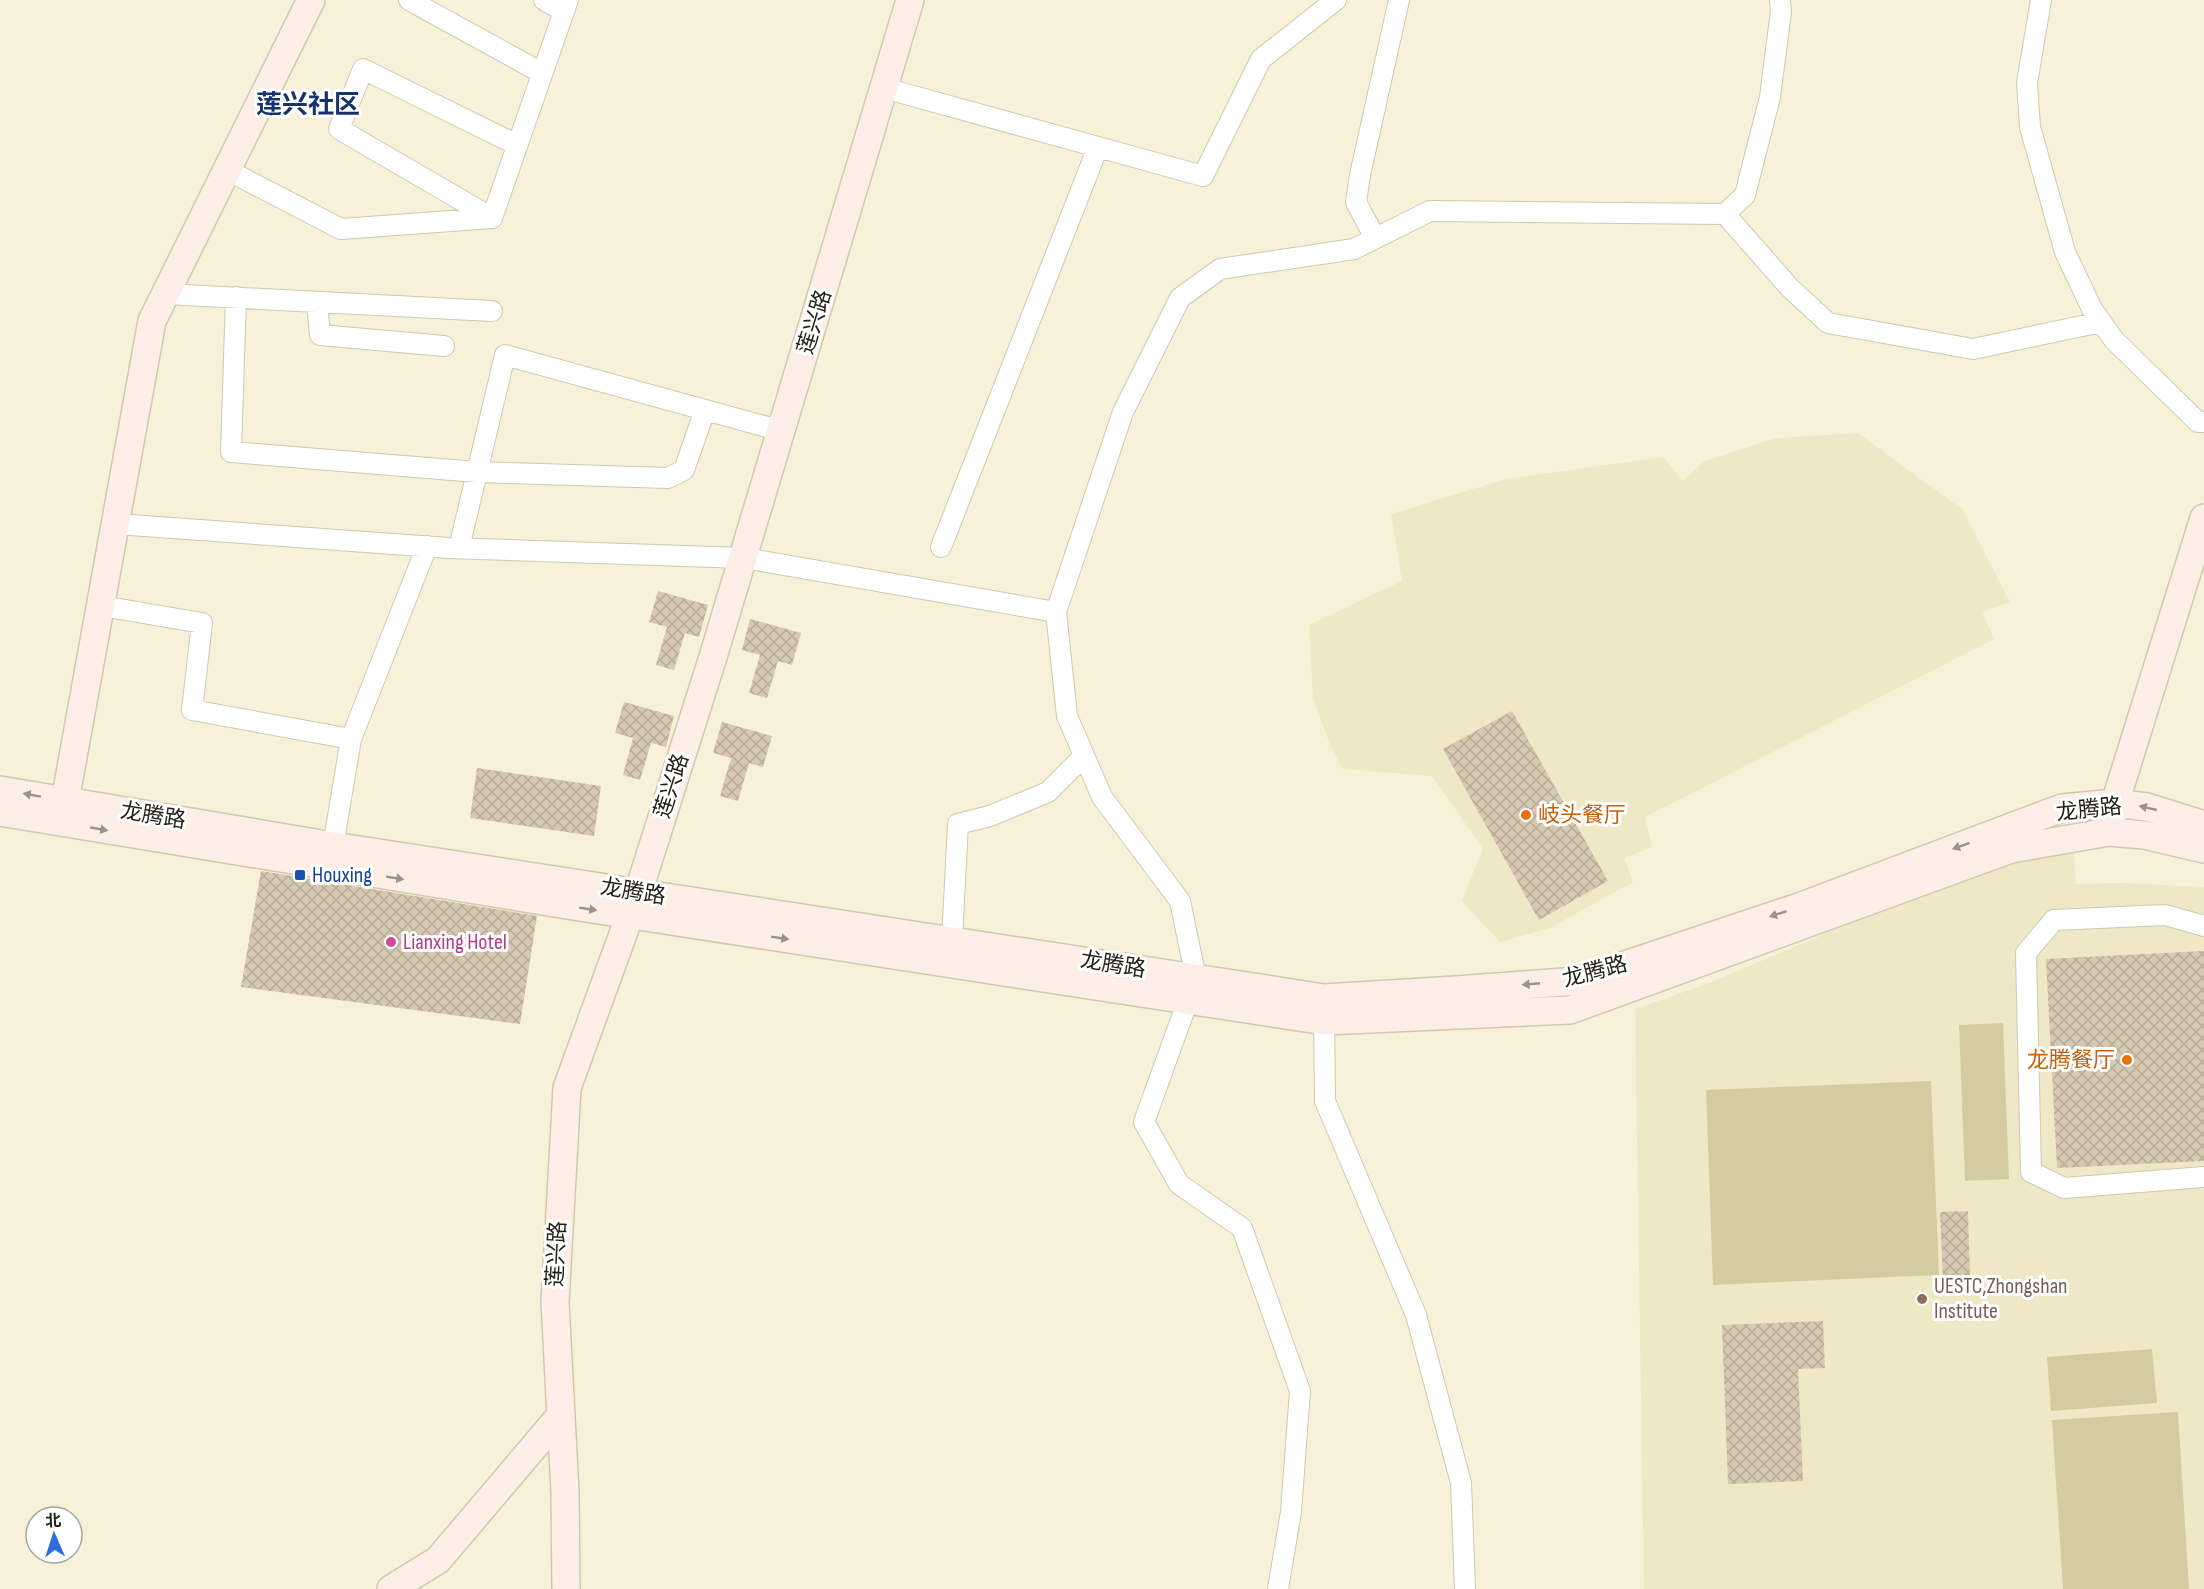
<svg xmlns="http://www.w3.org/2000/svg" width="2204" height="1589" font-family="'Sofia Sans Condensed','Noto Sans SC',sans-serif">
	<defs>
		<pattern id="building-cross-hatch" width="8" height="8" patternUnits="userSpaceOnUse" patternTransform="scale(1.5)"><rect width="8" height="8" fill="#d6c8b2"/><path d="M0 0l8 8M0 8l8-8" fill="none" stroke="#b7ac98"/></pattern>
	</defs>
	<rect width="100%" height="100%" fill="#f6f1d8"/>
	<path fill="#eee8c7" d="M1858,433l105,77 47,92 -28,10 12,27 -349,178 7,30 -28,11 9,24 -83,46 -50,14 -38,-41 21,-53 -51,-72 -89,-7 -13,-24 -17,-48 -4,-72 93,-44 -11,-67 115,-35 157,-22 20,24 20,-19 73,-24z
		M2073,844l3,40 48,-1 80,4v702h-560l-9,-580 72,-25 183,-78 74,-41z"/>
	<path fill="#d4cba0" d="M2003,1023l6,156 -44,2 -6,-156z
		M1931,1081l8,194 -226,10 -7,-195z
		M2152,1349l5,54 -106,8 -4,-54z
		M2178,1412l11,177h-126l-11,-169z"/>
	<path fill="url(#building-cross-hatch)" d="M658,591l50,14 -9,32 -14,-4 -11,37 -18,-5 11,-38 -18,-5z
		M750,619l51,14 -9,32 -14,-4 -11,37 -18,-5 11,-38 -18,-5z
		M624,702l50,14 -8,31 -15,-4 -11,37 -17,-5 10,-37 -18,-5z
		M1512,711l96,170 -69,39 -96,-171z
		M722,722l50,14 -9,31 -14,-4 -11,38 -18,-5 11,-38 -18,-5z
		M477,768l124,18 -7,50 -124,-18z
		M261,871l276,45 -17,108 -279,-37z
		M2204,951v210l-147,7 -11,-209z
		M1968,1211l2,67 -27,1 -3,-67z
		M1823,1321l2,47 -27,1 5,112 -75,3 -6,-159z"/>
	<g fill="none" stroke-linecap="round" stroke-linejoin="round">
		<defs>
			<path id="street" d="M409,0l133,73
				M544,0l20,11
				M2041,0l-14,83 3,44 35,125 27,57 22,31 84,82h6
				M884,88l319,88 58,-117 75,-59
				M227,170l114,59 151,-11 76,-218
				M1725,214l20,-19 25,-98 11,-86 -1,-11
				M492,218l-153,-89 24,-60 154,76
				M1375,238l-19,-36 4,-27 39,-175
				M165,294l327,17
				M236,297l-5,155 246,20 191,6 16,-8 21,-60
				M317,302l3,33 124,11
				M116,524l333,24 295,10 312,54
				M941,547l157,-400
				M459,548l46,-193 277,76
				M102,606l100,17 -10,87 159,29
				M333,846l18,-107 76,-193
				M2204,926l-39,-11 -111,5 -28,33 5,219 33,16 140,-11
				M952,940l6,-116 32,-8 58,-24 36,-36
				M1324,1009l1,92 91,214 45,168 4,106
				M1278,1589l13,-77 9,-121 -58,-163 -63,-44 -35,-62 52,-144 -16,-77 -78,-104 -35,-81 -11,-104 67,-200 57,-114 40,-29 134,-20 76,-38 295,3 65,74 38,35 145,26 128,-27"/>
			<path id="secondary" d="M0,790l333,56 991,152 132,-8 121,-9 222,-74 263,-99 53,-5 32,4 57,18
				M0,812l573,94 752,115 245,-11 441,-161 98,-17 35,3 60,14
				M59,818l6,-17 87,-480 159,-321
				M2112,819l3,-16 89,-285
				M391,1589l47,-29 123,-145
				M566,1589l-1,-97 -10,-190 12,-214 71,-195 75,-236 197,-657"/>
		</defs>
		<use href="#street" stroke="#cec9b0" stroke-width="22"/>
		<use href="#secondary" stroke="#cec9b0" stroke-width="30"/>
		<use href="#street" stroke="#fff" stroke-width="20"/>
		<use href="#secondary" stroke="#feeee8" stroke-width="27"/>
	</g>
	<defs><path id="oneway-solid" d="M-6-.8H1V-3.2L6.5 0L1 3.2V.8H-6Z" transform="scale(1.5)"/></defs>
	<g fill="#9b928a">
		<use href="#oneway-solid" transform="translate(32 795) rotate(-170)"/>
		<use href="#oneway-solid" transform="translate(2148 808) rotate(-167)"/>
		<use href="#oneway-solid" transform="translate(99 829) rotate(10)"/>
		<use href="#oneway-solid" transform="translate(1961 846) rotate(160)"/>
		<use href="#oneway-solid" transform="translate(395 878) rotate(9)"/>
		<use href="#oneway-solid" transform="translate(588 909) rotate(9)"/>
		<use href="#oneway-solid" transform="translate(1778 914) rotate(162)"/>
		<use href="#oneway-solid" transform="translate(780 938) rotate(9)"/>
		<use href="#oneway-solid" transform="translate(1531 984) rotate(175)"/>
	</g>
	<g fill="#e8710a" stroke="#fff" stroke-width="2">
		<circle cx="1526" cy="815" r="6"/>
		<circle cx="2127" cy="1060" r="6"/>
	</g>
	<rect fill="#1a4fb4" stroke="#fff" stroke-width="2" x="294" y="869" width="12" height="12" rx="3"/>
	<circle fill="#d1479c" stroke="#fff" stroke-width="2" cx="391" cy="942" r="6"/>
	<circle fill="#8d6e63" stroke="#fff" stroke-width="2" cx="1922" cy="1299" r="6"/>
	<g text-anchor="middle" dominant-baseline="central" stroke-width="6" stroke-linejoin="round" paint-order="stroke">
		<g font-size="22" fill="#232118" stroke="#fff">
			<text transform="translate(815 322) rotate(-73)">莲兴路</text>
			<text transform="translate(672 786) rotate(-72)">莲兴路</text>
			<text transform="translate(2089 810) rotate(-6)">龙腾路</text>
			<text transform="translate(153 816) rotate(9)">龙腾路</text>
			<text transform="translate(633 892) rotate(9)">龙腾路</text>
			<text transform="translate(1113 965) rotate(9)">龙腾路</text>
			<text transform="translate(1595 972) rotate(-15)">龙腾路</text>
			<text transform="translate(557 1254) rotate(-87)">莲兴路</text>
		</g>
		<g font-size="22" fill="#c56008" stroke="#fff" text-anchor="start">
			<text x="1538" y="815">岐头餐厅</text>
			<text x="2115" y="1060" text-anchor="end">龙腾餐厅</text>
		</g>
		<g font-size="22" fill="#164399" stroke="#fff" text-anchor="start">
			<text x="312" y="875">Houxing</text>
		</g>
		<g font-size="22" fill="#b23c85" stroke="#fff" text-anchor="start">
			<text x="403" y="942">Lianxing Hotel</text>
		</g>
		<g font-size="22" fill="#785e54" stroke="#fff" text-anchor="start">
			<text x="1934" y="1286">UESTC,Zhongshan<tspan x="1934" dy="25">Institute</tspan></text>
		</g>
		<g font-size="26" font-weight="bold" fill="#163469" stroke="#fff">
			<text x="308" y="105">莲兴社区</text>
		</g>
	</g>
	<g transform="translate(54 1535) rotate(357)"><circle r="28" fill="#ffffff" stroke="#a7a6a3" stroke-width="1.5"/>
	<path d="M0-4.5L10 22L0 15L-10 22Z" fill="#2f6edb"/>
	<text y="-9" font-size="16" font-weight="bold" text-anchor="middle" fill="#232118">北</text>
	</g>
</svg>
